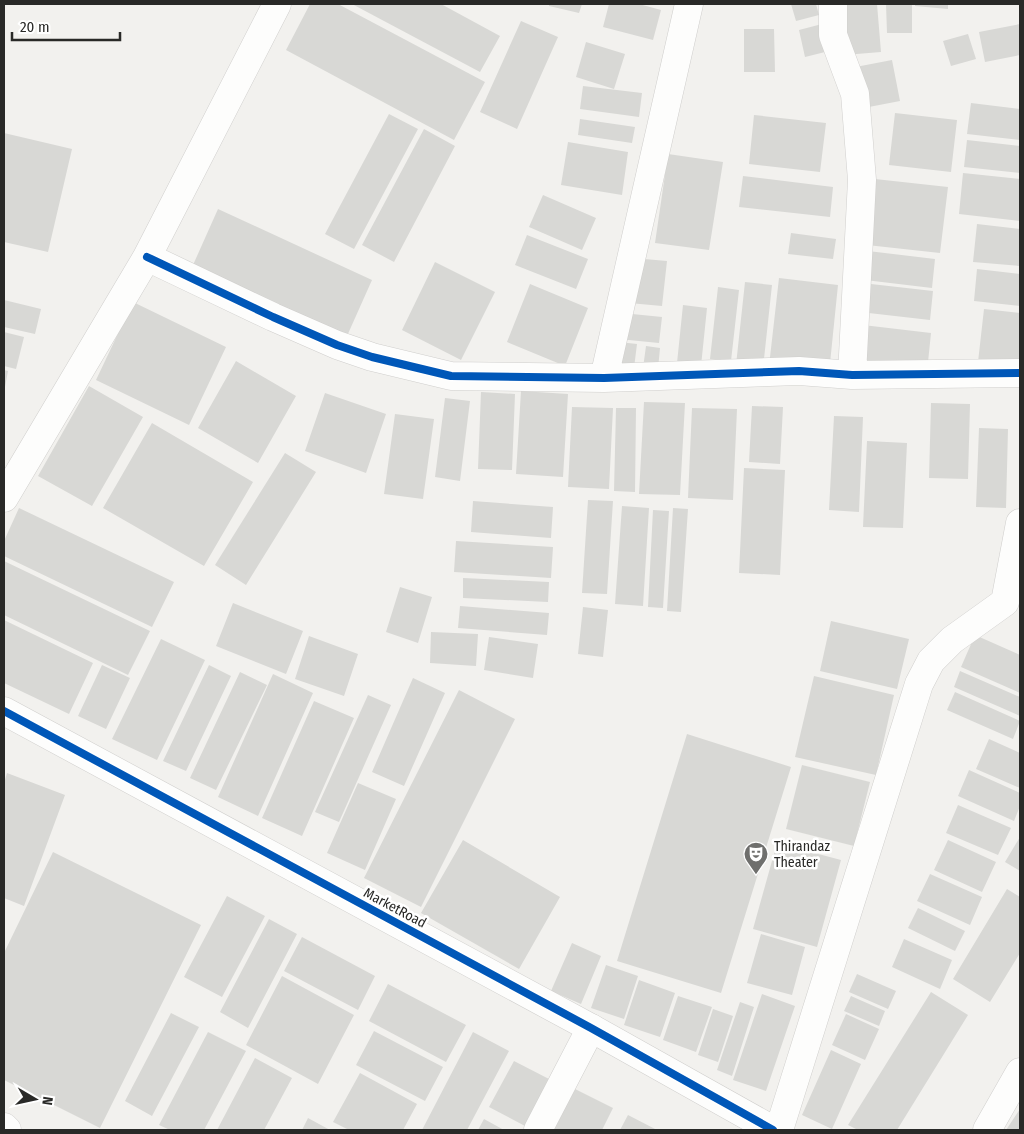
<svg xmlns="http://www.w3.org/2000/svg" width="1024" height="1134" font-family="'Fira Sans Condensed',sans-serif">
	<rect width="100%" height="100%" fill="#f2f1ee"/>
	<path fill="#d8d8d5" d="M310,4h28l147,78 -31,58 -168,-90z
		M352,4h89l59,32 -20,36z
		M549,4h33l-3,9 -30,-7z
		M609,4h30l22,6 -8,30 -50,-13z
		M791,4h25l3,11 -23,6z
		M828,4h49l4,48 -49,4z
		M886,4h26v29h-25z
		M915,4h33v5l-33,-3z
		M521,21l37,16 -41,92 -37,-17z
		M822,24l7,27 -24,6 -6,-27z
		M1020,24v31l-35,7 -6,-30z
		M744,29h30l1,43h-31z
		M968,34l8,25 -25,7 -8,-25z
		M586,42l39,12 -11,35 -38,-12z
		M892,60l8,41 -52,10 -8,-41z
		M583,86l59,7 -3,24 -59,-8z
		M971,103l49,6v31l-53,-6z
		M895,113l62,7 -6,52 -62,-7z
		M389,114l29,15 -64,120 -29,-15z
		M754,115l72,8 -6,49 -71,-8z
		M580,119l55,8 -3,16 -54,-8z
		M424,129l31,17 -61,116 -32,-17z
		M4,133l68,16 -24,103 -44,-10z
		M967,140l53,6v27l-56,-6z
		M568,142l60,10 -6,43 -61,-10z
		M668,154l55,8 -14,88 -54,-7z
		M963,173l57,6v42l-61,-7z
		M743,176l90,11 -3,30 -91,-10z
		M875,179l73,8 -8,66 -73,-8z
		M543,195l53,23 -14,32 -53,-23z
		M218,209l154,71 -25,56 -154,-71z
		M977,224l43,5v37l-47,-4z
		M791,233l45,6 -3,20 -45,-5z
		M527,235l61,24 -12,30 -61,-24z
		M868,251l67,8 -3,29 -67,-8z
		M633,258l34,3 -5,45 -33,-3z
		M435,262l60,30 -34,68 -59,-30z
		M977,269l43,5v32l-46,-5z
		M779,278l59,7 -9,88 -60,-7z
		M745,282l27,3 -9,83 -27,-3z
		M862,283l71,8 -3,29 -70,-8z
		M530,284l58,24 -23,58 -58,-24z
		M718,287l21,3 -8,71 -21,-2z
		M4,300l37,9 -6,25 -31,-7z
		M133,302l93,45 -37,78 -93,-45z
		M683,305l24,3 -6,58 -24,-3z
		M984,309l36,4v54l-42,-5z
		M622,313l40,4 -3,26 -40,-4z
		M863,325l68,8 -4,39 -68,-7z
		M4,332l20,5 -8,32 -12,-3z
		M619,342l18,2 -3,24 -17,-2z
		M646,346l14,2 -2,21 -15,-1z
		M236,361l60,35 -38,67 -60,-35z
		M4,370l4,1 -3,16h-1z
		M89,386l54,31 -51,89 -54,-30z
		M521,391l47,3 -5,83 -47,-3z
		M481,392l34,2 -3,76 -34,-1z
		M325,393l61,21 -20,59 -61,-22z
		M445,398l25,3 -10,80 -25,-4z
		M644,402l41,1 -5,92 -41,-1z
		M931,403l39,1 -2,75 -39,-1z
		M752,406l31,1 -3,57 -31,-2z
		M572,407l41,1 -4,81 -41,-2z
		M616,408h20l-1,84 -21,-1z
		M692,408l45,1 -4,91 -45,-2z
		M395,414l39,5 -11,80 -39,-5z
		M834,416l29,1 -4,95 -30,-2z
		M152,423l101,59 -49,84 -101,-58z
		M979,428l29,1 -2,79 -30,-1z
		M867,441l40,2 -4,85 -40,-1z
		M285,453l31,19 -70,113 -31,-20z
		M744,468l41,2 -5,105 -41,-2z
		M588,500l25,1 -6,93 -25,-1z
		M473,501l80,6 -2,31 -80,-6z
		M622,506l27,2 -6,98 -28,-2z
		M19,508l155,74 -22,45 -148,-71v-15z
		M673,508l15,1 -7,103 -14,-1z
		M653,510l16,1 -6,97 -15,-1z
		M456,541l97,6 -2,31 -97,-6z
		M4,561l146,70 -22,44 -124,-60z
		M463,578l86,4 -1,20 -85,-4z
		M400,587l32,10 -14,46 -32,-11z
		M233,603l70,28 -17,43 -70,-28z
		M460,606l89,7 -2,22 -89,-7z
		M583,607l25,3 -5,47 -25,-3z
		M4,620l89,43 -24,51 -65,-31z
		M831,621l78,18 -12,50 -77,-18z
		M431,632l47,2 -2,32 -46,-3z
		M975,635l45,20v38l-59,-26z
		M309,636l49,18 -14,42 -49,-17z
		M489,637l49,7 -5,34 -49,-8z
		M161,639l44,21 -48,100 -45,-21z
		M102,665l28,13 -24,51 -28,-13z
		M209,665l22,11 -45,95 -23,-10z
		M960,671l60,26v19l-66,-29z
		M240,672l27,13 -51,105 -26,-12z
		M273,674l40,19 -55,123 -40,-19z
		M814,676l80,19 -18,80 -81,-18z
		M413,678l32,15 -41,93 -32,-14z
		M459,690l56,29 -94,188 -57,-29z
		M955,692l65,29 -7,18 -66,-29z
		M368,695l23,10 -52,117 -24,-10z
		M314,701l40,17 -52,118 -40,-18z
		M687,734l104,33 -70,226 -104,-32z
		M989,739l31,14v35l-44,-19z
		M802,765l68,17 -16,64 -68,-17z
		M969,770l51,23v13l-6,15 -56,-25z
		M7,773l58,22 -41,111 -20,-8v-115z
		M358,783l38,16 -31,71 -38,-17z
		M958,805l53,23 -13,27 -52,-22z
		M1020,837v34l-15,-9z
		M463,840l97,57 -41,72 -98,-56z
		M948,840l48,22 -14,30 -48,-22z
		M777,843l64,17 -24,87 -64,-18z
		M53,852l148,73 -101,203 -96,-48v-127z
		M930,874l52,23 -12,28 -53,-24z
		M1007,889l13,8v56l-30,49 -37,-23z
		M227,896l38,20 -43,81 -38,-20z
		M918,908l47,23 -10,20 -47,-23z
		M269,919l28,15 -49,94 -28,-16z
		M761,934l44,13 -13,48 -45,-12z
		M302,937l73,39 -17,34 -74,-39z
		M904,939l48,21 -12,29 -48,-22z
		M572,943l29,13 -20,48 -30,-13z
		M606,965l32,11 -14,43 -33,-11z
		M857,974l39,17 -8,18 -39,-17z
		M282,976l72,39 -36,69 -72,-39z
		M639,980l36,13 -15,44 -36,-12z
		M388,984l78,41 -20,37 -77,-41z
		M931,992l37,23 -71,115h-39l-10,-5z
		M762,994l33,12 -29,85 -33,-11z
		M678,996l34,11 -16,45 -33,-12z
		M851,996l34,15 -6,15 -35,-15z
		M740,1002l14,5 -22,69 -15,-6z
		M713,1009l20,7 -15,46 -20,-7z
		M171,1013l28,14 -47,89 -27,-15z
		M846,1014l33,15 -14,31 -33,-15z
		M374,1031l69,36 -18,34 -69,-36z
		M208,1032l38,19 -42,79h-34l-11,-5z
		M473,1032l36,19 -42,79h-45z
		M831,1050l30,14 -29,65 -30,-14z
		M255,1058l37,20 -28,52h-47z
		M514,1061l35,18 -24,47 -36,-19z
		M360,1073l57,31 -14,26h-54l-16,-8z
		M569,1086l44,22 -11,22h-55z
		M1020,1109v21h-14z
		M628,1115l29,15h-37z
		M308,1118l22,12h-28z
		M484,1119l20,11h-26z"/>
	<g fill="none" stroke-linecap="round" stroke-linejoin="round">
		<defs>
			<path id="minor" d="M833,4v31l22,59 7,86 -10,195
				M147,257l126,60 64,28 35,12 79,19 153,2 195,-7 53,4 168,-2
				M604,378l85,-374
				M4,498l143,-241 130,-253
				M4,1127l3,3
				M538,1130l53,-102
				M779,1130l140,-446 12,-23 21,-21 53,-38 15,-79
				M987,1130l33,-58"/>
			<path id="tertiary" d="M4,711l587,317 182,102"/>
		</defs>
		<use href="#minor" stroke="#d0cfcd" stroke-width="29"/>
		<use href="#tertiary" stroke="#d0cfcd" stroke-width="29"/>
		<use href="#minor" stroke="#fdfdfc" stroke-width="28"/>
		<use href="#tertiary" stroke="#fdfdfc" stroke-width="28"/>
		<defs>
			<path id="cycleway" d="M147,257l126,60 64,28 35,12 79,19 153,2 195,-7 53,4 168,-2
				M4,711l587,317 182,102"/>
		</defs>
		<use href="#cycleway" stroke="#fff" stroke-width="11"/>
		<use href="#cycleway" stroke="#0057b8" stroke-width="8"/>
	</g>
	<defs>
		<symbol id="theatre-pin" viewBox="-11 -11 22 30"><path d="M0 17L-7.5 6A9.5 9.5 0 1 1 7.5 6Z" fill="#6f6f6d" stroke="#fff"/><path d="M-5-5.5Q0-4 5-5.5V0Q5 5 0 6Q-5 5-5 0ZM-3.3-2.5H-1v1.5H-3.3ZM1-2.5H3.3v1.5H1ZM-2.8 1Q0 5.5 2.8 1Z" fill="#fff"/></symbol>
	</defs>
	<g fill-rule="evenodd">
		<use href="#theatre-pin" x="742" y="840" width="28" height="38"/>
	</g>
	<g text-anchor="middle" dominant-baseline="central" stroke-width="5" stroke-linejoin="round" paint-order="stroke">
		<g font-size="14" fill="#292927" stroke="#fff" text-anchor="start">
			<text x="774" y="846">Thirandaz<tspan x="774" dy="16">Theater</tspan></text>
		</g>
		<g font-size="14" fill="#292927" stroke="#fff">
			<text transform="translate(395 908) rotate(28)">MarketRoad</text>
		</g>
	</g>
	<rect width="1024" height="1134" fill="none" stroke="#292927" stroke-width="10"/>
	<g transform="translate(35 1099) rotate(99)" stroke="#ffffff" stroke-width="4" paint-order="stroke">
	<path d="M0-4L9 19L0 12L-9 19Z" fill="#292927"/>
	<text y="-8" font-size="14" font-weight="bold" text-anchor="middle" fill="#292927">N</text>
	</g>
	<path d="M12 32v8h108v-8" fill="none" stroke="#292927" stroke-width="2.5"/>
	<text x="20" y="32" font-size="15" fill="#292927" stroke="#ffffff" stroke-width="4" paint-order="stroke">20 m</text>
</svg>
